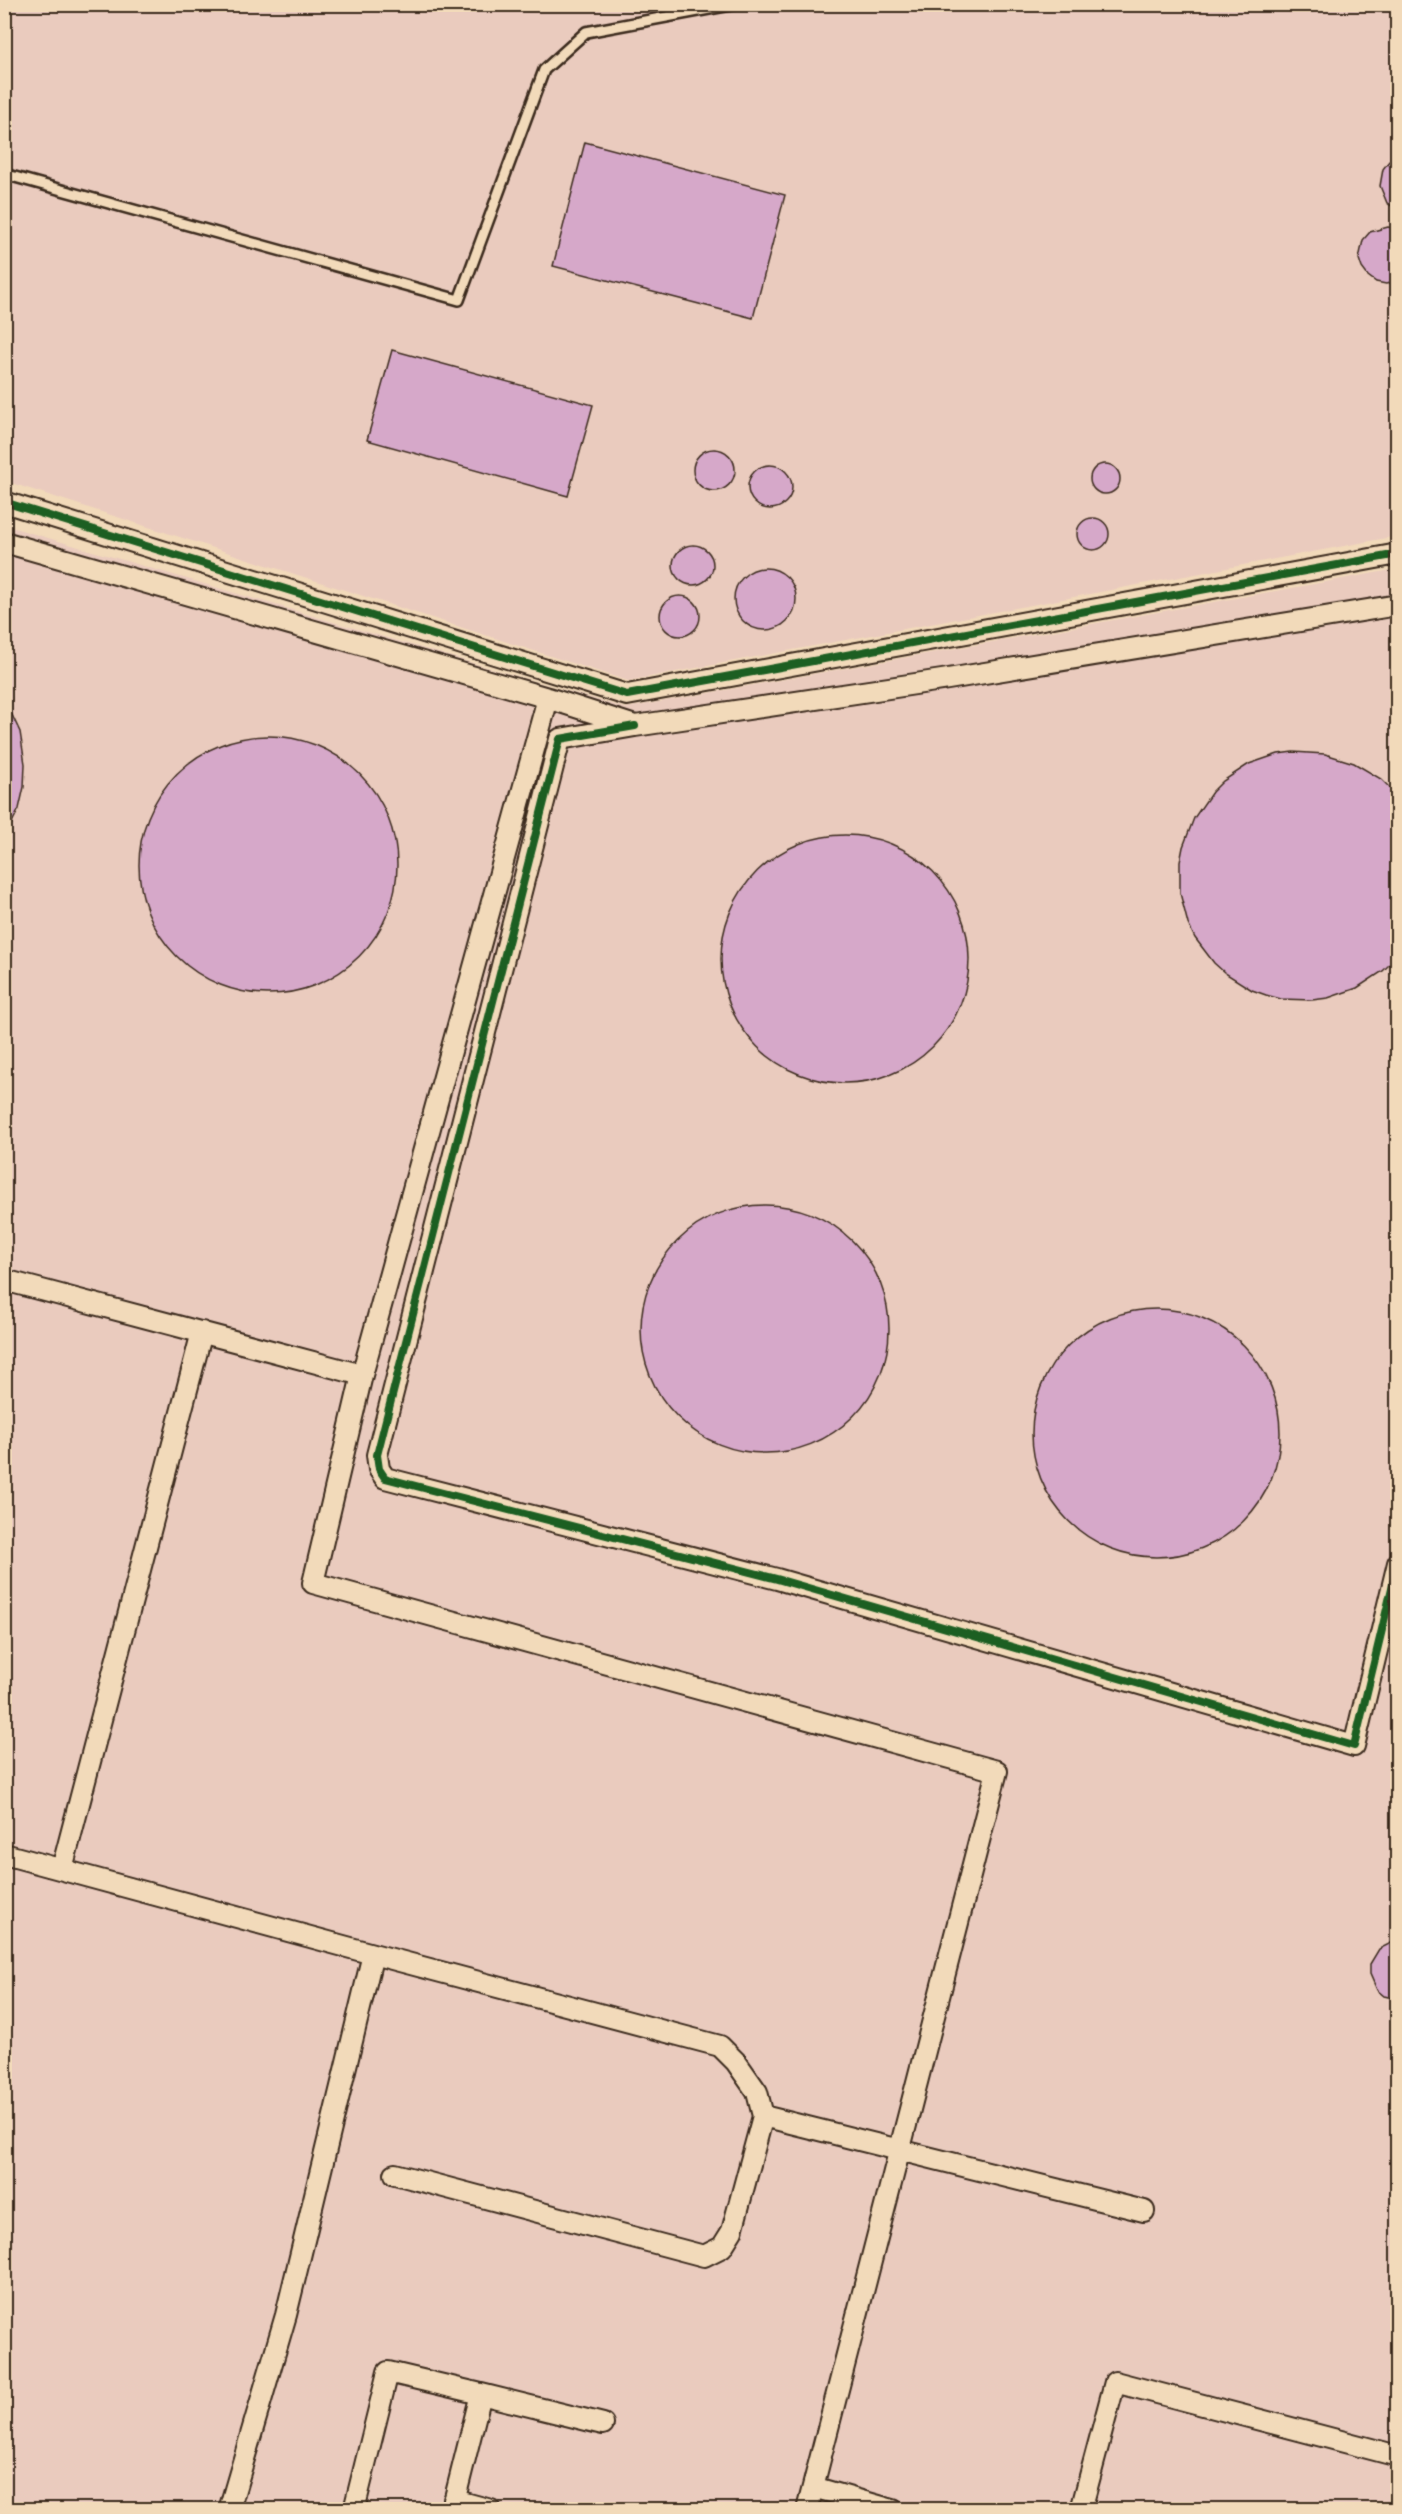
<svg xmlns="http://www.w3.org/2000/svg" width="1402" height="2514" font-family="'Shantell Sans',sans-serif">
	<rect width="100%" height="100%" fill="#f2daba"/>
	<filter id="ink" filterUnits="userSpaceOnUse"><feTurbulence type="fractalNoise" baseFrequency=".0167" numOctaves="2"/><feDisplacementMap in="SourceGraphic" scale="12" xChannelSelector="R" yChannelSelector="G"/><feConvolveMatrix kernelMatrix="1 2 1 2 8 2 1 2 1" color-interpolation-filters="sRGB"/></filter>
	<g filter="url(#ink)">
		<path fill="#eacbbe" d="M5,5h1392v531l-769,145 -623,-200z
			M4,525l621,183 772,-139v1940h-1392z"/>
		<path fill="#d6a8c9" stroke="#3b2a1e" stroke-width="1.5" d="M585,142l200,53 -32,123 -200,-52z
			M1398,156v54l-11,-7 -7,-17 3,-17 6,-8z
			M1388,227l10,2v52l-12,3 -10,-2 -8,-6 -6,-8 -3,-9 4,-19 7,-8z
			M392,350l201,55 -25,91 -201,-56z
			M693 470a21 21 0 1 1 42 0a21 21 0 1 1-42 0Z
			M1090 479a15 15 0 1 1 30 0a15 15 0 1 1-30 0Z
			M748 487a22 22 0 1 1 44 0a22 22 0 1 1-44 0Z
			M1077 534a16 16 0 1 1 32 0a16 16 0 1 1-32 0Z
			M673 565a20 20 0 1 1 40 0a20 20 0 1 1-40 0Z
			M734 599a31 31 0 1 1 62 0a31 31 0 1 1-62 0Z
			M660 616a20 20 0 1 1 40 0a20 20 0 1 1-40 0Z
			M4,698l16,34 5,32 -1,23 -5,22 -15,29z
			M139 865a129 129 0 1 1 258 0a129 129 0 1 1-258 0Z
			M1293,752l32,2 29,9 27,16 17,17v160l-15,15 -26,17 -29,10 -16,2 -31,-1 -15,-4 -14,-5 -27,-17 -11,-10 -19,-25 -7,-14 -8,-31v-31l3,-15 11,-29 18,-26 11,-11 26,-17 29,-10z
			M721 959a124 124 0 1 1 248 0a124 124 0 1 1-248 0Z
			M641 1329a124 124 0 1 1 248 0a124 124 0 1 1-248 0Z
			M1032 1433a124 124 0 1 1 248 0a124 124 0 1 1-248 0Z
			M1395,1941h3v58l-14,-3 -7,-6 -7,-16v-10l9,-15z"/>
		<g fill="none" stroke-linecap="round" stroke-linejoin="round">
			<defs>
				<path id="lane" d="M4,174l455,126 85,-230 42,-38 150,-28"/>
				<path id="street" d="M4,502l623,193 771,-141
					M4,542l544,156 -186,677 -358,-95
					M548,698l87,28 307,-46 456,-75
					M635,726l-75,13 -183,716 2,14 6,9 392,101 577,167 44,-183
					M362,1375l-49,208 684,188 -190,739
					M4,1854l369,100 -87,361 -57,195
					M62,1869l140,-537
					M373,1954l347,92 16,16 21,30 6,24 -31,115 -10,16 -18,9 -309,-82
					M763,2116l381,95
					M481,2394l122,30
					M813,2487l80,23
					M454,2500l37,10
					M354,2510l34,-138 93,22 -29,116
					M1081,2510l34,-128 283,74"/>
			</defs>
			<use href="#lane" stroke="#3b2a1e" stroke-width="14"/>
			<use href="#street" stroke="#3b2a1e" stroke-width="24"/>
			<use href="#lane" stroke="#f2daba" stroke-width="9"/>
			<use href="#street" stroke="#f2daba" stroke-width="20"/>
			<defs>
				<path id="cycleway" d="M4,502l623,193 771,-141
					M635,726l-75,13 -183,716 2,14 6,9 392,101 577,167 44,-183"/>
			</defs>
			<use href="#cycleway" stroke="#f2daba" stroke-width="11"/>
			<use href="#cycleway" stroke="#1b5e20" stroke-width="8"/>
		</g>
	</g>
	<rect width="1402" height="2514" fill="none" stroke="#f2daba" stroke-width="24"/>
	<rect x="12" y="12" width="1378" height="2490" fill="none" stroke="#3b2a1e" stroke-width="2" filter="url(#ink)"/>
</svg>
